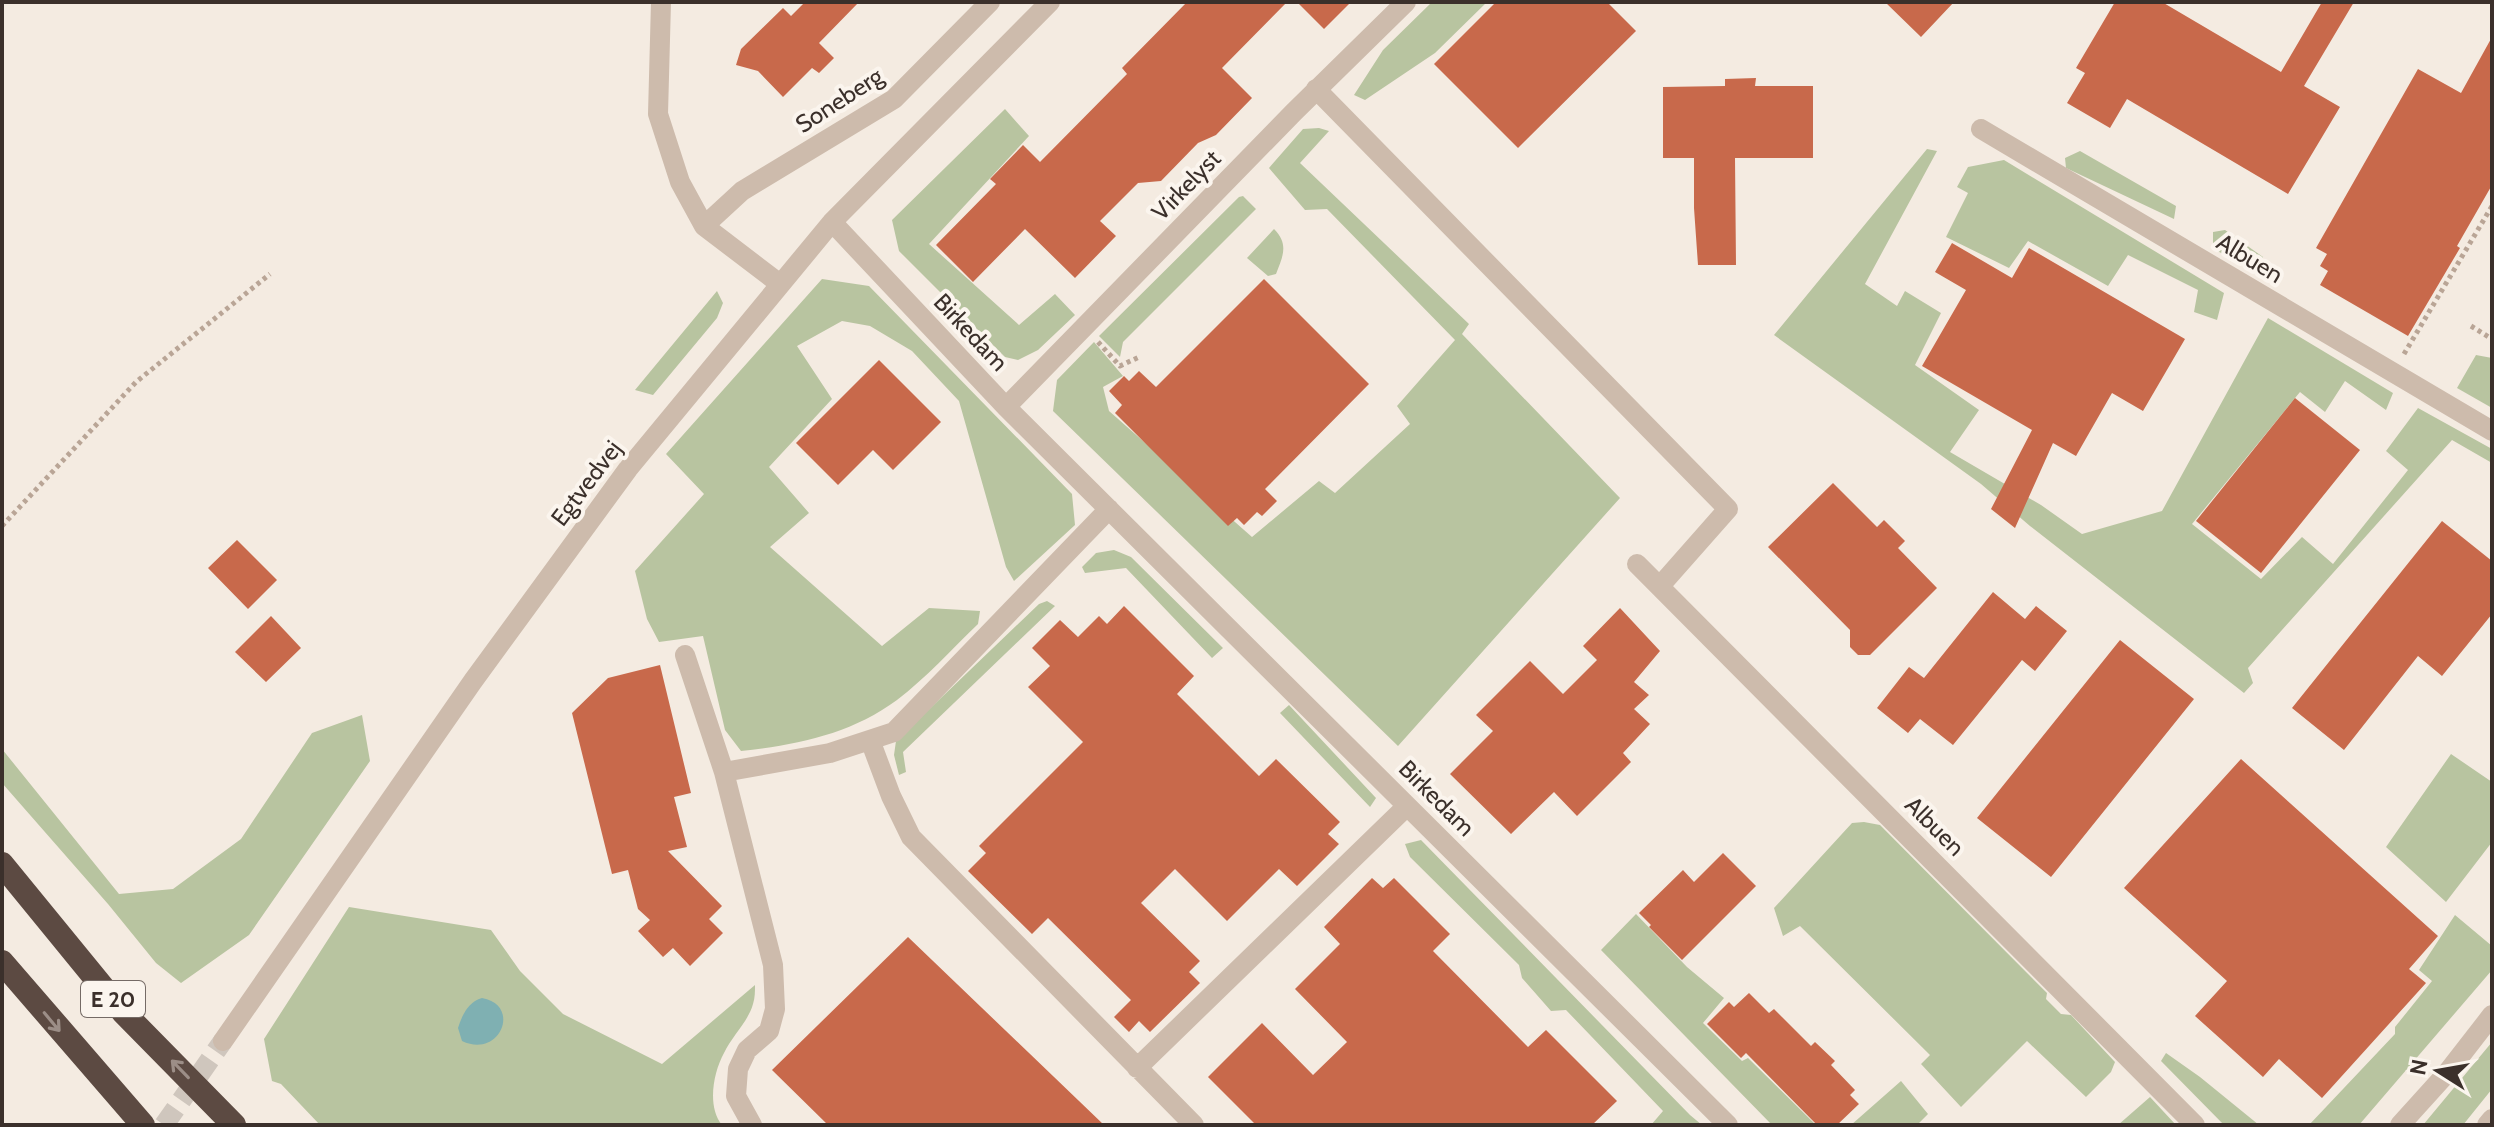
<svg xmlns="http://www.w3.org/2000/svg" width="2494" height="1127" font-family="Cabin,sans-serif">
	<rect width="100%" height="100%" fill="#f4ebe1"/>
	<path fill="#b8c4a0" d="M1432,2h55l-52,51 -70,47 -11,-5 29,-45z
		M1005,109l24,27 -100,108 90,81 36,-31 20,21 -37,35 -20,10 -13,-3 -106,-106 -7,-31z
		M1319,128l10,3 -29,32 169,161 -7,10 158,164 -222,248 -345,-335 4,-31 37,-38 29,34 -20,11 6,24 143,126 67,-56 16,12 75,-69 -13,-18 58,-66 -128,-131 -22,1 -36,-42 34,-39z
		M1927,149l10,2 -72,133 32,22 8,-15 36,22 -26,52 64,45 -29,42 91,53 41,29 80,-23 106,-193 125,75 -7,17 -41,-29 -20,31 -25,-20 -108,132 69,55 41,-42 31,27 75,-94 -22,-19 32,-43 74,41v14l-40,-23 -204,228 5,15 -9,10 -214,-167 -49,-42 -207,-149z
		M2080,151l96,55 -2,13 -108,-51 -1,-10z
		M2004,160l220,133 -7,27 -23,-8 4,-22 -70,-35 -20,31 -80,-45 -19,27 -63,-31 22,-44 -11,-6 11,-20z
		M1243,196l13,13 -133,133 -3,15 -21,-21 140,-139z
		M1274,229c15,15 9,27 2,45l-8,2 -21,-18z
		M2225,230l38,27v16l-50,-24v-17z
		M822,279l47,7 203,208 3,31 -61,56 -8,-14 -47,-166 -47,-50 -42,-25 -28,-5 -45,25 35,53 -63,68 40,46 -39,34 112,99 47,-38 51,3 -2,13c-26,25 -52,54 -81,76 -46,34 -100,45 -156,51l-16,-21 -22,-94 -44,6 -12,-23 -12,-48 69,-77 -38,-40z
		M717,291l6,12 -6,15 -64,77 -18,-5z
		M2476,355l16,3v50l-35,-20z
		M1114,550l17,7 92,91 -11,10 -86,-90 -41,5 -3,-6 14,-14z
		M1047,601l8,5 -152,146 3,20 -7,3 -5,-20 2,-14 143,-137z
		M1289,705l87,93 -6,9 -90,-94z
		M362,715l8,46 -121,174 -68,48 -25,-20 -48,-59 -106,-121v-34l117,145 54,-5 68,-50 71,-106z
		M2451,754l41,28v60l-46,60 -60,-55z
		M1864,822l16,3 167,168 -1,6 15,15 10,1 44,47 -4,10 -25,25 -59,-56 -66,66 -40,-43 9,-9 -130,-129 -17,10 -9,-28 78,-85z
		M1421,840l269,275 12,10h-51l12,-14 -97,-101 -15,1 -29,-33 -3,-13 -109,-108 -5,-13z
		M349,907l142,23 29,41 43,43 99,50 93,-79c0,6 0,13 -2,19 -5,18 -21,32 -29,49 -11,20 -17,54 -2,72h-402l-39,-41 -9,-3 -8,-42z
		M1636,914l51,53 37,31 -21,25 39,38 6,-3 68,67h-44l-171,-175z
		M2455,915l37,31v24l-133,155h-50l86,-91v-7l37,-46 -13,-11z
		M2492,1042v47l-29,36h-40z
		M2166,1053l34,24 59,48h-35l-63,-64z
		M1901,1081l27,33 -11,11h-66z
		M2150,1097l26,28h-58z"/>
	<path fill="#7fb0b2" d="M482,998c40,7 18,61 -20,43l-4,-13c4,-13 10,-26 24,-30z"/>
	<path fill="#c8694b" d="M805,2h54l-40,41 15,15 -15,15 -7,-5 -29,29 -25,-26 -22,-6 5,-16 42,-41 8,8z
		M1187,2h100l-65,66 30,30 -36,37 -18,8 -37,38 -23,2 -38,38 16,15 -41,42 -50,-49 -52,53 -37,-37 60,-61 -6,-5 33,-34 17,17 87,-88 -5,-6z
		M1297,2h54l-27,27z
		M1496,2h111l29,29 -118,117 -84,-84z
		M1885,2h69l-33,35z
		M2115,2h47l119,70 41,-70h32l-50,84 36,21 -52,87 -161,-95 -17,29 -43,-25 18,-30 -9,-5z
		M2492,37v148l-35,61 3,2 -52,88 -88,-51 8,-14 -8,-5 7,-12 -11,-6 102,-179 43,24z
		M1756,78l-1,8h58v72h-78l1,107h-38l-4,-57v-50h-31v-71l62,-1v-7z
		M1952,243l60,35 17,-30 156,91 -42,72 -31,-18 -36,63 -23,-13 -38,85 -24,-19 41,-79 -110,-64 44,-76 -31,-18z
		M1264,279l105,105 -104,105 12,12 -15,15 -5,-4 -13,13 -7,-7 -9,8 -113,-113 7,-8 -13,-14 15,-15 5,5 10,-10 17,16z
		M879,360l62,62 -48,48 -20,-20 -35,35 -42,-42z
		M2295,398l65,52 -99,123 -65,-52z
		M1833,483l44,44 7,-7 21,21 -7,7 39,40 -67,67h-12l-8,-8v-17l-82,-83z
		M2442,521l50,40v53l-50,62 -24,-20 -74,94 -52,-42z
		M237,540l40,40 -29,29 -40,-41z
		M1993,592l32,27 11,-13 31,25 -32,40 -13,-11 -69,85 -33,-26 -12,14 -31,-25 32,-41 15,11z
		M1124,606l70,70 -17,18 82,82 17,-17 64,63 -12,12 11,10 -42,42 -18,-17 -52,52 -52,-52 -34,34 59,58 -11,11 11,11 -50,49 -11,-11 -10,11 -15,-15 17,-17 -83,-82 -16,16 -64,-63 18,-18 -7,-7 104,-104 -55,-55 22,-21 -18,-18 28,-28 18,17 21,-21 8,8z
		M1620,608l40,43 -26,31 15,13 -15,14 16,15 -27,29 8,9 -54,54 -23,-24 -43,42 -61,-60 43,-43 -17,-16 54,-54 33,33 34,-34 -14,-14z
		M271,616l30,32 -35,34 -31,-30z
		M2120,640l74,59 -143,178 -74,-59z
		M660,665l31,128 -17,4 13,50 -19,4 54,55 -13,13 14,14 -33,33 -17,-18 -10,9 -25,-26 12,-11 -12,-11 -10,-39 -16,4 -40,-161 36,-35z
		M2241,759l197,177 -29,33 17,14 -104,115 -43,-39 -16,18 -68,-61 32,-35 -103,-93z
		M1723,853l33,33 -74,74 -33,-33 2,-2 -12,-12 44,-43 11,12z
		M1372,878l11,10 11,-10 56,56 -17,17 95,96 18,-17 71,71 -25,24h-336l-48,-48 54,-54 51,52 34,-33 -52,-53 45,-45 -16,-17z
		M908,937l196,188h-276l-56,-55z
		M1749,993l20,20 5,-4 37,37 4,-4 20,19 -4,4 24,25 -5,5 9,9 -22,21h-20l-71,-72 -5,5 -34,-34 22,-22 5,5z"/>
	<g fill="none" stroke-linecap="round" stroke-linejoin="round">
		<path stroke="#cfc6bd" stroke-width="20" stroke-dasharray="20 10" stroke-linecap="butt" d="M164,1125l59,-84"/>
		<path stroke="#b9a596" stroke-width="5" stroke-dasharray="4 4" stroke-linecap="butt" d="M2471,326l21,13
			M1098,342l22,24 19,-9
			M2404,354l88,-148
			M2,526l134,-144 134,-108"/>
		<path stroke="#cdbbac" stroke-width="20" d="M661,2l-3,112 22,68 24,44 76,58
			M1316,89l412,420 -68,77
			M1981,129l511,302
			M832,222l174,185 722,718
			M704,226l38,-35 152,-92 96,-97
			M1006,407l288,-295 112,-110
			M1637,564l558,561
			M685,655l39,117 49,193 2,44 -6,22 -22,19 -9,19 -2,27 16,29
			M870,740l21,56 20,41 283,288
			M724,772l106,-19 64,-21 215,-223
			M223,1041l250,-360 155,-212 204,-247 218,-220
			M1137,1068l270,-262
			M2400,1125l47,-52 45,-58
			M2487,1125l5,-6"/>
		<path stroke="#5c4a42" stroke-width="24" d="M2,864l121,148 111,113
			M2,962l141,163"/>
	</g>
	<defs><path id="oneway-shaft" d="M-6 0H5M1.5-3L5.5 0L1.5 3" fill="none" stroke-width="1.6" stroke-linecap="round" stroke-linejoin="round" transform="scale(2)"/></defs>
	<g stroke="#9c8e87">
		<use href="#oneway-shaft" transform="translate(52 1022) rotate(50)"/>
		<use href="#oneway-shaft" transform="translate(180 1069) rotate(-134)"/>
	</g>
	<g text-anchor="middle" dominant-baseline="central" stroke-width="8" stroke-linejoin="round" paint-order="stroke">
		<rect fill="#fbf5ee" stroke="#756b66" stroke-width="2" x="81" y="981" width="64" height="36" rx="6"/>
		<g font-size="22" font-weight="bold" fill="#3b302b">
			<text x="113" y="999">E 20</text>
		</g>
		<g font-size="24" fill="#3b302b" stroke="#fbf5ee">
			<text transform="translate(839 100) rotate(-33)">Soneberg</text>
			<text transform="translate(1186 185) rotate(-46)">Virkelyst</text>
			<text transform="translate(2250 258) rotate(31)">Albuen</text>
			<text transform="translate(971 332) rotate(47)">Birkedam</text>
			<text transform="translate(586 483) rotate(-53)">Egtvedvej</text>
			<text transform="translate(1437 798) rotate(45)">Birkedam</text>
			<text transform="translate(1935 826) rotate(45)">Albuen</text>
		</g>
	</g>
	<rect width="2494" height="1127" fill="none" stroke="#3b302b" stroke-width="8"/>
	<g transform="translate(2438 1071) rotate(281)" stroke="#fbf5ee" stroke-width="6" paint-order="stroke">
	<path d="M0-6L14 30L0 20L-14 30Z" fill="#3b302b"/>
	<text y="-12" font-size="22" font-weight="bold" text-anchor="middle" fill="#3b302b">N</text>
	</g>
</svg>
